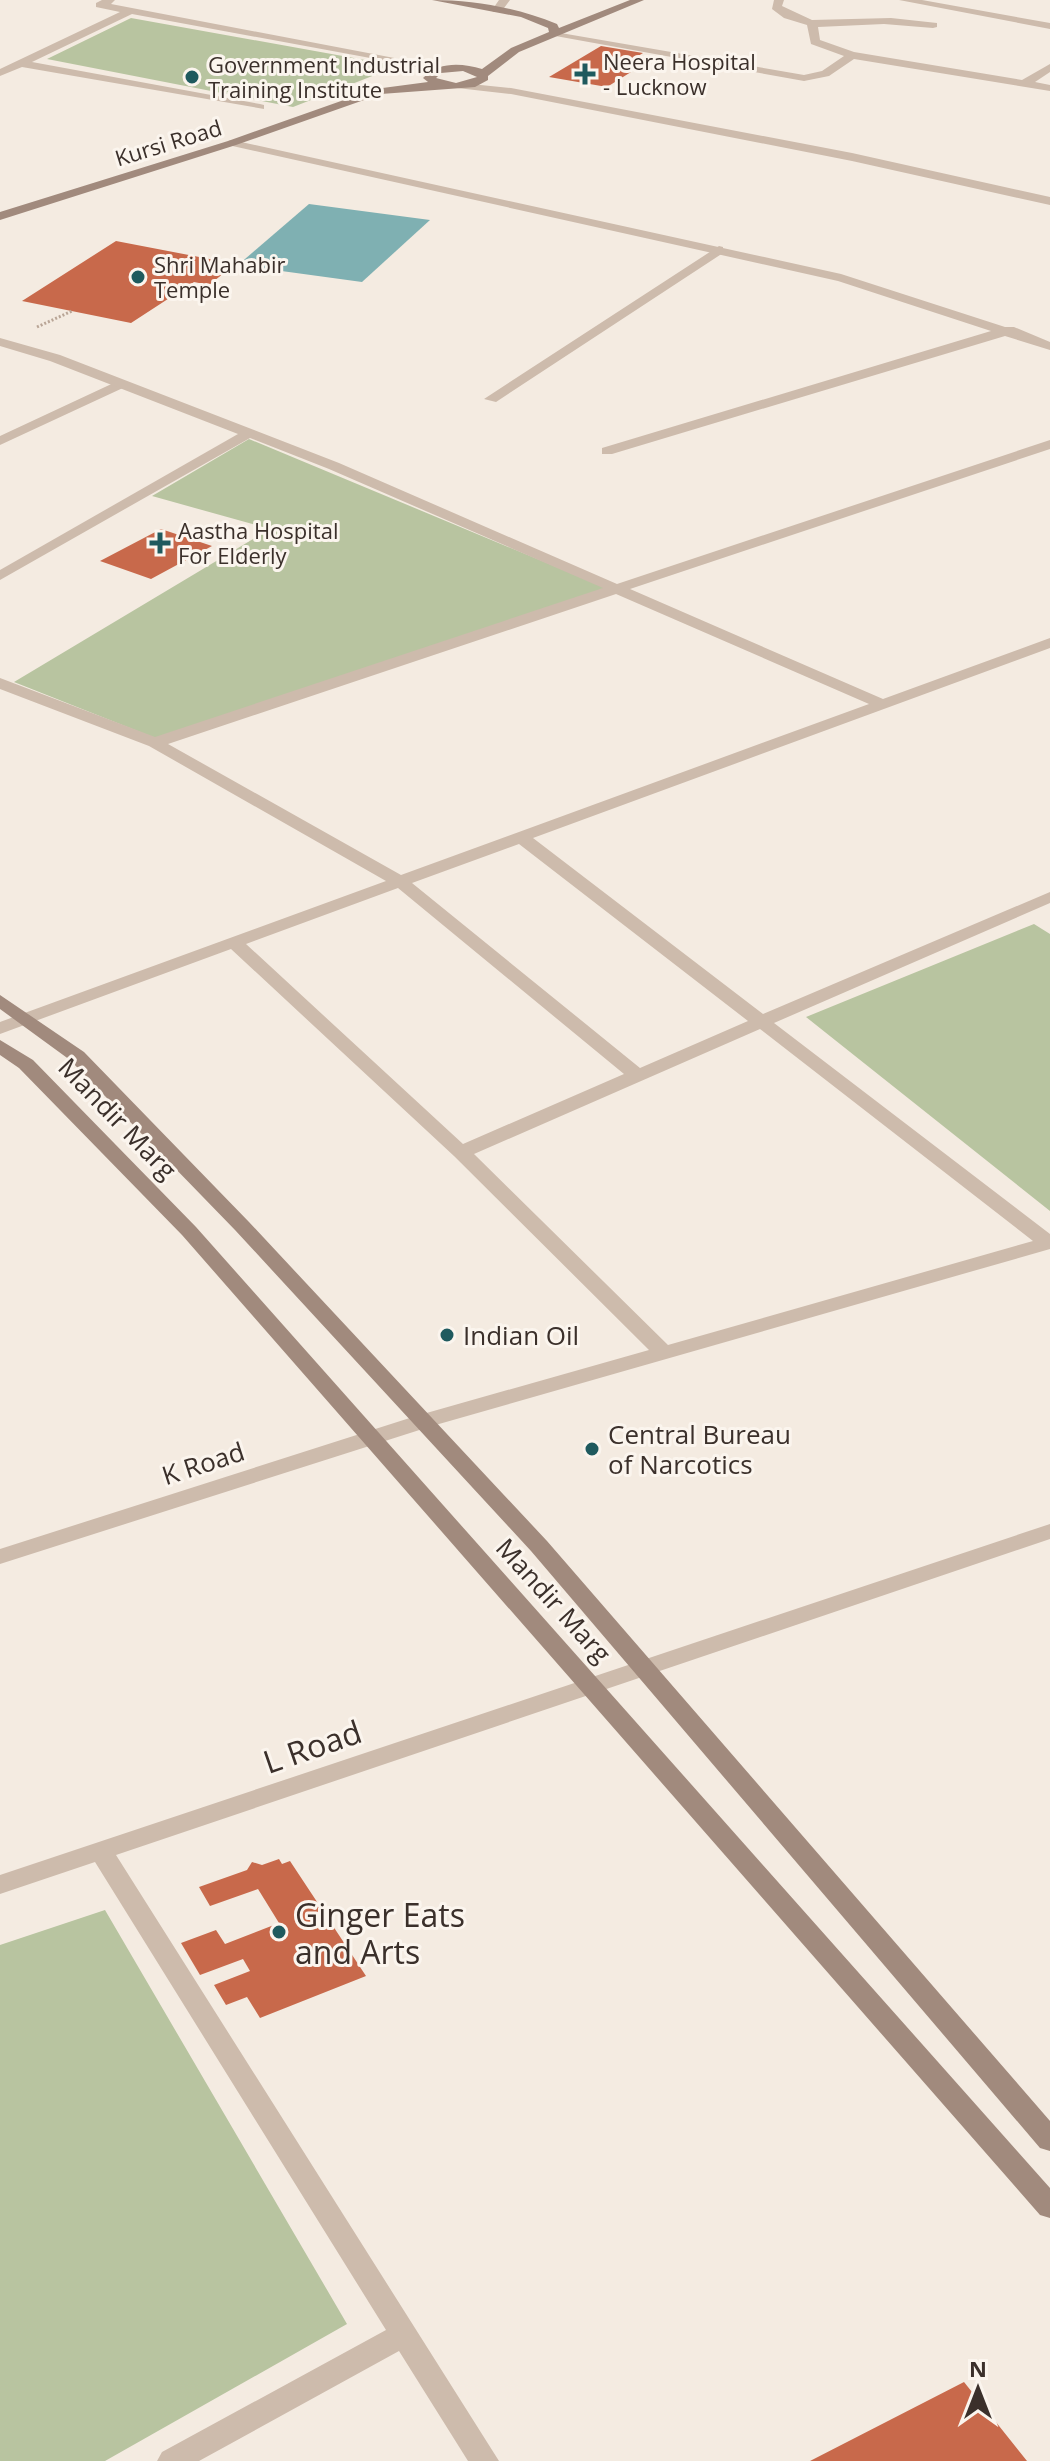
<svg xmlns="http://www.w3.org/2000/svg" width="1050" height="2461" font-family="'Open Sans',sans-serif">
	<rect width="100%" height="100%" fill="#f4ebe1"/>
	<path fill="#b8c4a0" d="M131,18l267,48 -105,41 -246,-48z
		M249,439l358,149 -452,150 -141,-56 256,-153 -118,-33z
		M1034,924l16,10v277l-244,-194z
		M105,1910l242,414 -242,137h-105v-516z"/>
	<path fill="#7fb0b2" d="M309,204l121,16 -68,62 -124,-17z"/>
	<path fill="#c8694b" d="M601,46l42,7 -26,16 14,3 -24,15 -58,-10z
		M116,241l104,20 -11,8 15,4 -15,12 -15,-3 -63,41 -109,-22z
		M161,529l51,17 -61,33 -51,-18z
		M279,1859l3,5 8,-3 76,115 -106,42 -13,-21 -21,8 -12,-20 36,-14 -7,-12 -43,16 -19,-32 35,-13 9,14 54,-21 -21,-34 -48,17 -11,-19 48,-17 5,-8 10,3z
		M964,2382l63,79h-217z"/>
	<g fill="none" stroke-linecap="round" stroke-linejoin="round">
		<path stroke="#b9a596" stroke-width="3" stroke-dasharray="2 2" stroke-linecap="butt" d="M37,327l35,-16"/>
		<path fill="#cdbbac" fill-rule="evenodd" d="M102,0h13l-4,4 341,65 -6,3 -314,-58 -100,48 228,42 4,1v4l-242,-42 -22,9v-7l120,-57 -24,-5v-4z
			M499,0h11l-9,12h-8l-1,-2z
			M774,0h10l-2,6 30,14 79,-2 46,5v4l-4,1 -49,-4 -66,3 2,13 34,12 168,28 28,-16v8l-15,10 15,3v6l-196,-32 -25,17 -25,5 -254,-46 5,-3 249,43 18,-4 22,-15 -33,-12 -4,-19 -23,-7 -12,-9z
			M899,0h23l128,23v6z
			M719,246l4,1v6l-227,149 -12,-3z
			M120,380l5,1v6l-125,58v-9z"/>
		<path fill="#cdbbac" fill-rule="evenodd" d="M461,83l50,5 341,65 198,44v8l-198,-44 -341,-67 -54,-6v-4z
			M232,140l609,134 164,53h9l36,15v8l-45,-14 -393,118h-10v-6l389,-117 -153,-50 -610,-136v-4z
			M0,338l60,17 279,108 278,121 433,-144v9l-420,140 253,110 167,-61v10l-517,190 230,176 287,-122v11l-276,120 276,211v15l-618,177 -432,138v-15l416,-133 233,-66 -195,-194 -223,-207 -231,85v-12l386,-141 -237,-135 -149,-57v-11l155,59 448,-149 -274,-119 -79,-31 -250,142v-10l238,-136 -188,-73 -50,-15zM616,594l253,110 -468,171 -233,-131zM519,844l229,177 -108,47 -228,-185zM398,888l226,186 -161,70 -217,-200zM760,1029l273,212 -365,104 -194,-191z
			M1050,1524v15l-934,316 383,606h-31l-69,-110 -200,110h-42l5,-9 224,-122 -291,-468 -95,32v-19z"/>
		<path fill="#a18a7d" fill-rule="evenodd" d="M432,0c43,0 85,8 125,24l2,4 71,-28h14l-125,52 -31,24v4l-13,7 -94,7 -145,51 -236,75v-8l228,-71 147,-52 53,-7 -5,-4c16,-17 39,-15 59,-9l29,-21 38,-16 -1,-4 -27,-11zM463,71l14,6 -21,6 -20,-5 5,-5z
			M0,995l84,57 165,170 298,319 503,580v30l-10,-3 -509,-597 -296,-321 -165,-170 -70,-51z
			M0,1040l33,20 163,167 854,961v30l-10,-3 -858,-980 -163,-167 -19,-13z"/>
	</g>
	<g fill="#1f5a5e" stroke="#fbf5ee" stroke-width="3">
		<path d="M581 62h8v8h8v8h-8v8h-8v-8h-8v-8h8z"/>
		<circle cx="192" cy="77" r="8"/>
		<circle cx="138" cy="277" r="8"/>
		<path d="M156 531h8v8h8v8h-8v8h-8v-8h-8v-8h8z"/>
		<circle cx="447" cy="1335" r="8"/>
		<circle cx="592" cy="1449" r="8"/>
		<circle cx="279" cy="1932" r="8"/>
	</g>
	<g text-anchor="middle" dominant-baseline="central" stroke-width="6" stroke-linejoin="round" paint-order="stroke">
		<g font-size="22" fill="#3b302b" stroke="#fbf5ee" text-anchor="start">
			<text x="603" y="61">Neera Hospital<tspan x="603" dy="25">- Lucknow</tspan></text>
			<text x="208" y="64">Government Industrial<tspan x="208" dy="25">Training Institute</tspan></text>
			<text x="154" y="264">Shri Mahabir<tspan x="154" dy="25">Temple</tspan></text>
			<text x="178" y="530">Aastha Hospital<tspan x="178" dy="25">For Elderly</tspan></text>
		</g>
		<g font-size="22" fill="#3b302b" stroke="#fbf5ee">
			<text transform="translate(168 142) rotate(-17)">Kursi Road</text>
		</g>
		<g font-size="26" fill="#3b302b" stroke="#fbf5ee">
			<text transform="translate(118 1118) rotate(46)">Mandir Marg</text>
			<text transform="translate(203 1463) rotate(-18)">K Road</text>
			<text transform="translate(554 1600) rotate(48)">Mandir Marg</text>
		</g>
		<g font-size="26" fill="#3b302b" stroke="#fbf5ee" text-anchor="start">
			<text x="463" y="1335">Indian Oil</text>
			<text x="608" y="1434">Central Bureau<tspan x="608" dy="30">of Narcotics</tspan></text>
		</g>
		<g font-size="32" fill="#3b302b" stroke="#fbf5ee">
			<text transform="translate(312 1746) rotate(-19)">L Road</text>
		</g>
		<g font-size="32" fill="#3b302b" stroke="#fbf5ee" text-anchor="start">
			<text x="295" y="1914">Ginger Eats<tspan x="295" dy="37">and Arts</tspan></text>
		</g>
	</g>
	<g transform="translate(978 2389)" stroke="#fbf5ee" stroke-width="6" paint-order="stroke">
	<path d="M0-6L14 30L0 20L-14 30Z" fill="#3b302b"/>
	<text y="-12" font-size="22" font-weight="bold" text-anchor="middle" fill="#3b302b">N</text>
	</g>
</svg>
